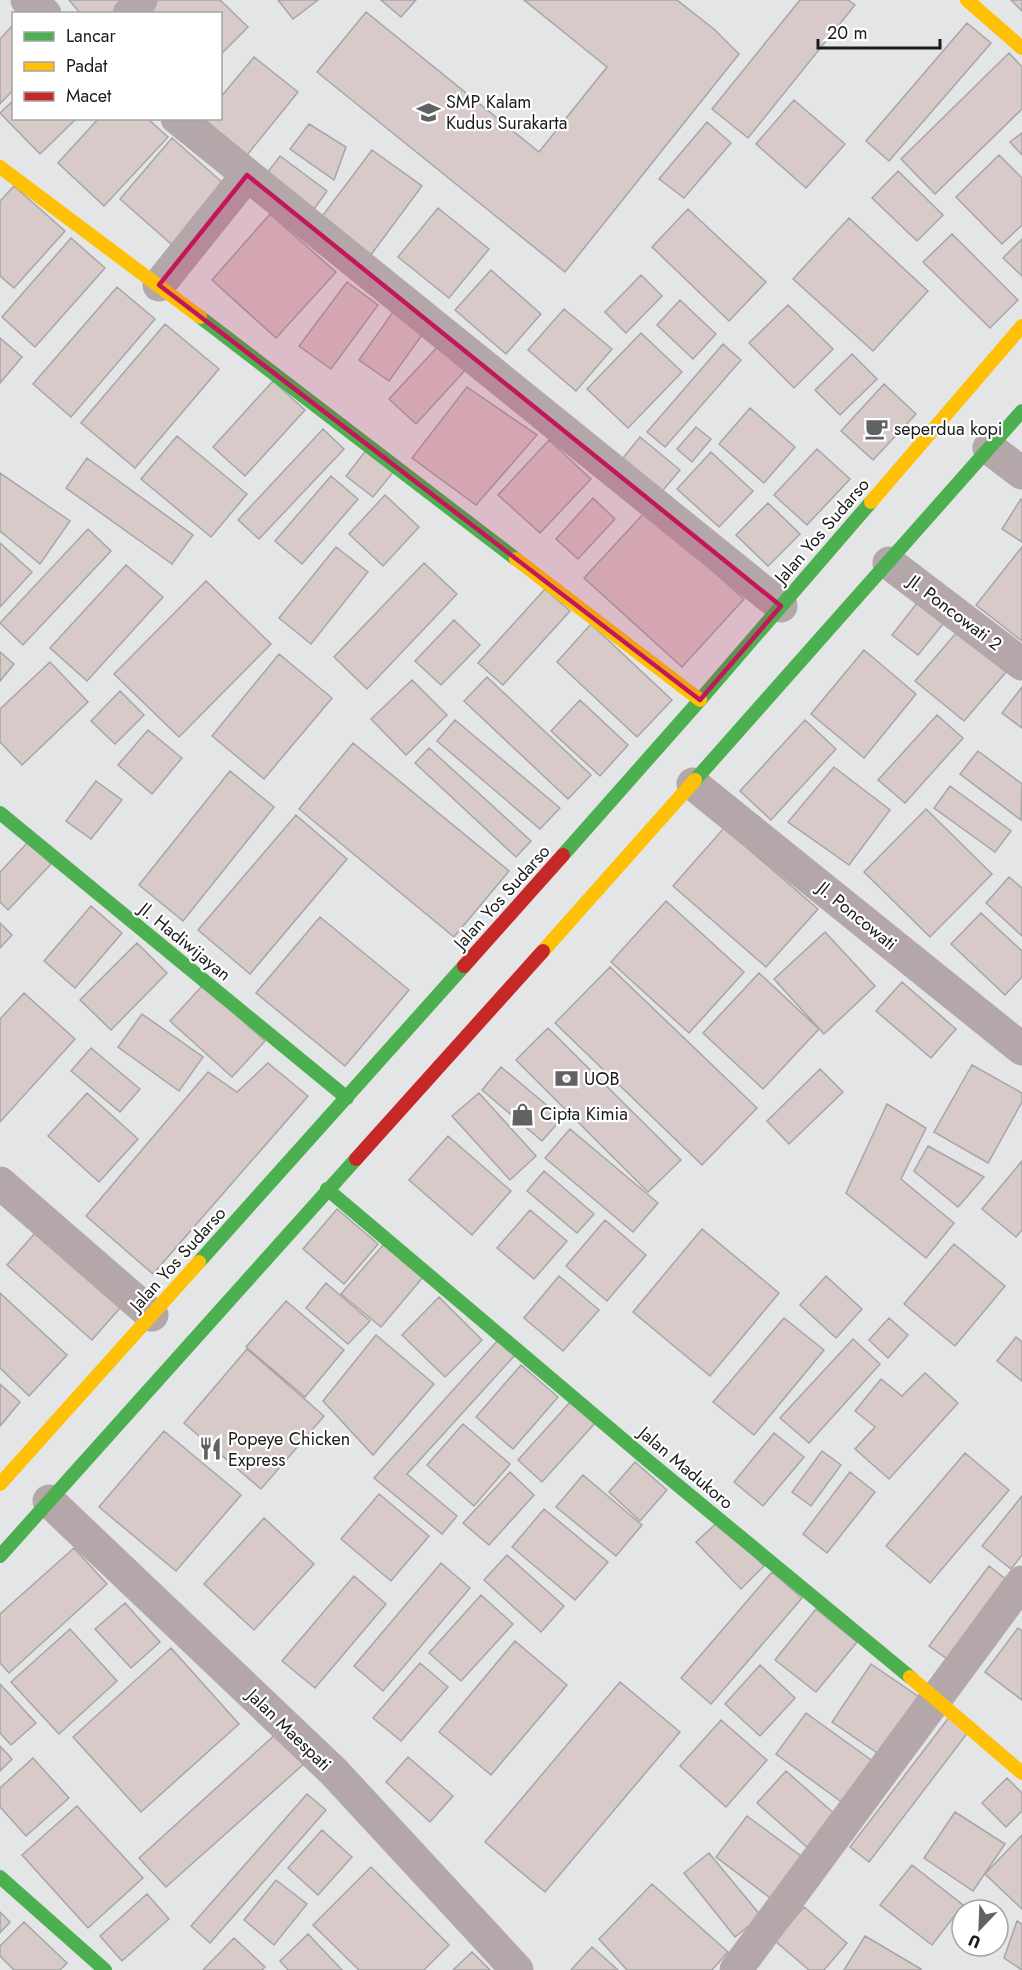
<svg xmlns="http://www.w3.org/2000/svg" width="1022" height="1970" font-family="Jost,sans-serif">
	<rect width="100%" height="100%" fill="#e4e5e6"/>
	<path fill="#d7cac9" stroke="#a6a6a6" stroke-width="1.5" d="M69,0h59l-15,14h-32z
		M157,0h63l28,27 -28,28v-41h-76z
		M278,0h40l-25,19z
		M381,0h35l-15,17z
		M524,0h153l38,30 24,24 -174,218 -248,-200 49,-60 173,140 68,-85z
		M800,0h48l7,5 -107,133 -36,-29z
		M1011,0h11v11z
		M967,23l24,20 -102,118 -23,-20z
		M14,24v65l-14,15v-65z
		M1009,53l13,14v42l-87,85 -34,-35z
		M254,57l44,35 -51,63 -44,-37h17v-20z
		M14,100v18h63l-37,36 -40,-41z
		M794,100l51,44 -39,44 -50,-44z
		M99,118h48l21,19 -64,69 -46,-43z
		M707,122l24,21 -47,55 -25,-19z
		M309,124l37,23 -12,33 -44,-31z
		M1022,133v22l-12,-13z
		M172,138l59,52 -52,61 -59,-52z
		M372,150l50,36 -52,70 -50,-37z
		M999,155l23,23v47l-20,19 -46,-47z
		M280,156l47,35 -15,21 -48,-35z
		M898,171l45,44 -26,26 -45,-43z
		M14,186l51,45 -51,57 -14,-12v-75z
		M438,208l51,41 -40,49 -51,-41z
		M688,209l78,73 -37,39 -77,-74z
		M270,214l66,58 -60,66 -64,-58z
		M849,218l79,73 -55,60 -80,-72z
		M952,234l66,66 -28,28 -67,-66z
		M71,238l34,30 -70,79 -33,-30z
		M1022,239v37l-19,-18z
		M491,270l50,44 -35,40 -51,-44z
		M641,275l21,21 -36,37 -21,-21z
		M347,282l31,23 -47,64 -32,-23z
		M117,287l38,32 -84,98 -38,-33z
		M680,300l36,34 -23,25 -36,-34z
		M788,305l45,44 -39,39 -45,-45z
		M395,309l30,22 -36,50 -30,-21z
		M564,309l48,40 -36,42 -48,-41z
		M165,324l54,45 -84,99 -54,-45z
		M641,333l41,39 -54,56 -41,-39z
		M0,338l22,19 -22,26z
		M442,342l27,24 -53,58 -27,-25z
		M723,344l18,16 -76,87 -18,-15z
		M852,354l25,25 -37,36 -25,-25z
		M273,381l32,29 -60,66 -32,-29z
		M884,384l32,30 -43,46 -32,-29z
		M467,387l70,48 -61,70 -64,-47z
		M750,408l45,39 -31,36 -45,-39z
		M696,427l15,12 -19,23 -15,-13z
		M323,429l21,20 -85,90 -21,-19z
		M177,436l70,58 -36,43 -70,-58z
		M640,437l40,33 -21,25 -40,-32z
		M549,440l42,39 -51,54 -42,-38z
		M367,449l28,21 -22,27 -27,-21z
		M817,449l33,30 -43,46 -33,-30z
		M711,452l42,39 -34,36 -42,-38z
		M87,458l106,77 -21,29 -106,-76z
		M0,473l70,48 -30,43 -40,-33z
		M331,476l27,23 -56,65 -27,-23z
		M385,495l34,32 -36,39 -34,-32z
		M593,498l22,21 -37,40 -22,-20z
		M1021,499l1,1v42l-20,-13z
		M768,503l32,31 -32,32 -32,-31z
		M646,511l98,88 -62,68 -98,-89z
		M88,529l23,22 -88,94 -23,-22z
		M0,543l32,29 -32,35z
		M336,547l32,25 -57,72 -32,-26z
		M1022,547v94l-46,-36z
		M424,563l33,31 -90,95 -33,-32z
		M126,565l37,32 -76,84 -37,-33z
		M206,581l65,63 -92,93 -65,-63z
		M545,589l25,22 -67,74 -25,-22z
		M917,603l26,21 -25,31 -26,-20z
		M454,620l26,25 -39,40 -26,-24z
		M591,624l81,76 -35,37 -80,-75z
		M957,632l49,40 -42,49 -49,-40z
		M864,650l52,44 -52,64 -53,-44z
		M0,652l14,12 -14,17z
		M279,654l53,44 -68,81 -52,-43z
		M50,662l38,40 -66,63 -22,-23v-33z
		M487,677l104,98 -23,24 -104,-98z
		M412,680l35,35 -41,40 -35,-36z
		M1022,687v41l-20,-15z
		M120,691l24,24 -29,29 -24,-23z
		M580,700l48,45 -28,31 -49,-45z
		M937,715l26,23 -58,65 -27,-23z
		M455,720l105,88 -20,21 -103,-88z
		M805,720l31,29 -65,71 -31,-29z
		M148,730l34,28 -30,36 -34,-29z
		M353,743l156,128 -55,66 -155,-128z
		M429,748l102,93 -15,16 -101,-94z
		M978,751l44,33 -1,36 -61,-46z
		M834,767l56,43 -41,55 -61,-43z
		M230,771l44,36 -91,114 -44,-36z
		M96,781l26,19 -31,39 -25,-18z
		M950,786l61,45 -16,21 -61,-44z
		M926,809l66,65 -62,63 -66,-65z
		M296,815l51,44 -97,115 -52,-44z
		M724,828l94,81 -52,58 -93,-81z
		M28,842l23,22 -43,46 -8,-8v-30z
		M1009,877l13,11v48l-36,-33z
		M666,901l78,71 -55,61 -78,-71z
		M91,906l31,27 -47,55 -31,-27z
		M981,913l41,38v26l-17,18 -54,-51z
		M320,917l89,73 -64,76 -89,-73z
		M0,923l12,12 -12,13z
		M825,932l50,54 -51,48 -50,-55z
		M137,943l30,30 -56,57 -31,-30z
		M610,967l147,141 -55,57 -147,-142z
		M759,973l60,56 -56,60 -60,-56z
		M902,982l54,47 -25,29 -55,-47z
		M203,985l62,56 -33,36 -62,-56z
		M24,993l51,46 -75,83v-103z
		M142,1014l61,43 -24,34 -61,-44z
		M548,1028l133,132 -33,32 -132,-132z
		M91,1048l49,41 -20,23 -49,-41z
		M268,1063l40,33 -155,178 -67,-58 122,-144 29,20z
		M972,1065l50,28v9l-34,61 -54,-31z
		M501,1067l61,51 -20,23 -60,-51z
		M820,1069l23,23 -54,52 -22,-23z
		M87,1093l51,46 -39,43 -51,-46z
		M479,1093l57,63 -26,24 -58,-64z
		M887,1104l39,24 -25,51 53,44 -28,35 -80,-65z
		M570,1129l88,74 -25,29 -88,-74z
		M448,1136l63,55 -39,44 -63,-55z
		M928,1146l56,31 -26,30 -44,-36z
		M1022,1161v69l-6,7 -34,-28z
		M544,1171l50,43 -17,19 -50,-42z
		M337,1209l41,35 -34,40 -41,-35z
		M530,1210l37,31 -33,38 -37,-31z
		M605,1220l41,35 -39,46 -41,-35z
		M702,1229l77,64 -69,83 -77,-64z
		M35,1233l85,75 -28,32 -85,-75z
		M384,1244l39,33 -42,50 -40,-33z
		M954,1244l51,42 -50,60 -51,-42z
		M559,1276l40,34 -36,41 -39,-33z
		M826,1276l36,33 -26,29 -36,-33z
		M326,1283l44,38 -22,23 -42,-36z
		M0,1293l67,62 -38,41 -29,-28z
		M439,1297l43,43 -37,37 -43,-42z
		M286,1301l58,49 -39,47 -59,-50z
		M784,1318l40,32 -70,85 -41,-33z
		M889,1318l19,17 -20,23 -19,-18z
		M376,1335l58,49 -61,71 -50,-54z
		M1016,1337l6,5v39l-25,-20z
		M499,1339l17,15 -109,120 50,42 -15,18 -68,-56z
		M853,1339l27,25 -71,79 -29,-25z
		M247,1349l77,67 -63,73 -77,-66z
		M521,1365l37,32 -45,52 -37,-32z
		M925,1373l33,30 -69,76 -34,-30 20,-22 -20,-16 26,-32 21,17z
		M0,1384l20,18 -20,24z
		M572,1400l24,22 -54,60 -24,-22z
		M463,1424l47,40 -36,42 -47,-41z
		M164,1431l77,64 -65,76 -77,-64z
		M774,1433l30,24 -41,49 -29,-24z
		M822,1451l19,14 -30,41 -19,-14z
		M965,1453l44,37 -79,93 -44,-37z
		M635,1462l32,28 -27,31 -31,-29z
		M510,1472l24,23 -45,50 -26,-22z
		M850,1472l25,20 -48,61 -24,-19z
		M583,1475l59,50 -26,31 -60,-49z
		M379,1494l50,42 -38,45 -50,-42z
		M1022,1496v59l-11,14 -29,-23z
		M544,1509l64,53 -33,38 -63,-53z
		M264,1518l50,46 -60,66 -50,-46z
		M720,1520l44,46 -23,23 -45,-47z
		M74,1548l33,36 -98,89 -9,-10v-49z
		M507,1555l57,51 -23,26 -57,-52z
		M441,1563l29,25 -87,103 -29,-25z
		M989,1566l23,18 -59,79 -24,-17z
		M772,1572l30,26 -91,106 -30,-26z
		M354,1576l32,28 -71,84 -33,-27z
		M481,1595l32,29 -52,57 -32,-28z
		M125,1603l35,39 -29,26 -36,-39z
		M816,1609l41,33 -41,50 -41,-32z
		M1018,1628l4,3v69l-37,-28z
		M70,1629l47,52 -58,53 -48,-52z
		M515,1641l52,44 -76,90 -52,-43z
		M171,1648l68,76 -98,88 -68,-75z
		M420,1663l28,24 -47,54 -28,-23z
		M871,1664l54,37 -39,58 -54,-37z
		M760,1665l35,33 -35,38 -35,-32z
		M620,1682l60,50 -135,160 -60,-50z
		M0,1684l36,39 -25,22 -11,-12z
		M806,1713l72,52 -31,41 -71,-52z
		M950,1716l19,15 -100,131 -19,-15z
		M721,1720l46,40 -41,47 -46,-41z
		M278,1732l28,30 -140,125 -27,-29z
		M0,1746l12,13 -12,12z
		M408,1757l45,39 -23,26 -44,-40z
		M33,1758l36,40 -43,38 -26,-29v-19z
		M786,1771l51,45 -29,32 -51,-45z
		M1007,1778l15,15v18l-16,16 -24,-24z
		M307,1794l19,16 -116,133 -19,-17z
		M77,1806l66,72 -55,50 -66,-73z
		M955,1812l50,32 -32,47 -49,-33z
		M747,1816l58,43 -32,41 -57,-43z
		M322,1830l30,27 -34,38 -30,-27z
		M1022,1835v74l-37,-35z
		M709,1853l52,63 -26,21 -51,-64z
		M912,1865l51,40 -31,40 -52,-40z
		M371,1867l78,78 -25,25h-65l-46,-45z
		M276,1880l31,24 -33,41 -30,-25z
		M652,1884l76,68 -16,18h-85l-28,-31z
		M147,1894l22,25 -47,42 -22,-25z
		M804,1907l43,36 -23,27h-15l-34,-29z
		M0,1912l10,10 -10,11z
		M1017,1921l5,3v46l-18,-12z
		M24,1922l43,41 -7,7h-46l-14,-14v-10z
		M308,1934l34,36h-54l-8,-9z
		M865,1936l56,33v1h-77z
		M234,1938l31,29 -3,3h-59z
		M592,1947l26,23h-47z
		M472,1952l18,18h-37z"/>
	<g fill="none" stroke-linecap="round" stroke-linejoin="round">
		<path stroke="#b4a7aa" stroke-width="33" d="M27,0l18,14
			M129,14l12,-14
			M177,118l604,488
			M159,285l88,-110
			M989,448l33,25
			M889,563l133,101
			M693,784l329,265
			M0,1183l152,132
			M49,1501l285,271 183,198
			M736,1970l286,-388"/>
		<path stroke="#4caf50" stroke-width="14" d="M200,317l316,242
			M695,780l327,-369
			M0,813l347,285
			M563,855l137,-155 171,-198
			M327,1189l319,270 264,218
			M199,1262l265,-296
			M0,1556l356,-397
			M0,1877l105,93"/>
		<path stroke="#ffc107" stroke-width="14" d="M967,0l55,48
			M0,167l200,150
			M871,502l151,-176
			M516,559l184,141
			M543,951l152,-171
			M0,1484l199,-222
			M910,1677l112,96"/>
		<path stroke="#c62828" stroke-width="14" d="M464,966l99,-111
			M356,1159l187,-208"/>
	</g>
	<path fill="#c2185b" fill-opacity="0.2" stroke="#c2185b" stroke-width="4.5" stroke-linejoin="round" d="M247,175l534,431 -81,94 -541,-415z"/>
	<defs>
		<symbol id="school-bare" viewBox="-9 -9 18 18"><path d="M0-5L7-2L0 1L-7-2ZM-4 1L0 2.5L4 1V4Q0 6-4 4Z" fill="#616263" stroke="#fff" stroke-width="2.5" paint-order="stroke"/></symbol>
		<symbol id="cafe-bare" viewBox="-9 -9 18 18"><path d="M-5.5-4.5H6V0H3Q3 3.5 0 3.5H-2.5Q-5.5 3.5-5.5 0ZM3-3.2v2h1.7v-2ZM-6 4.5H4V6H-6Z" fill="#616263" stroke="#fff" stroke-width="2.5" paint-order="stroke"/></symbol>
		<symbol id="bank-bare" viewBox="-9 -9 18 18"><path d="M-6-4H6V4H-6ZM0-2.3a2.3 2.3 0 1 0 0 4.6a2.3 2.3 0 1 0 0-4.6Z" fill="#616263" stroke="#fff" stroke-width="2.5" paint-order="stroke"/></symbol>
		<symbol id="shop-bare" viewBox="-9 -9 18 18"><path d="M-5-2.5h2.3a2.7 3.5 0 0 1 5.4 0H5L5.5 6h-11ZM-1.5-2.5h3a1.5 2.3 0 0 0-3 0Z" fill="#616263" stroke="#fff" stroke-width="2.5" paint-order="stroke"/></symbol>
		<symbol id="restaurant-bare" viewBox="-9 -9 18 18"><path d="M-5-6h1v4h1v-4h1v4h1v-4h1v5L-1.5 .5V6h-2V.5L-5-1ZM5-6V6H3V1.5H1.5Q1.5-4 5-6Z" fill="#616263" stroke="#fff" stroke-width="2.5" paint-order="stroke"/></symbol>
	</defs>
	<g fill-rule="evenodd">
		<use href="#school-bare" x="412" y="96" width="33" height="33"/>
		<use href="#cafe-bare" x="860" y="412" width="33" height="33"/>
		<use href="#bank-bare" x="550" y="1062" width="33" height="33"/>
		<use href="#shop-bare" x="506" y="1098" width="33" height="33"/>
		<use href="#restaurant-bare" x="194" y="1432" width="33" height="33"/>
	</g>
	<g text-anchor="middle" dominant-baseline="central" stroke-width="4.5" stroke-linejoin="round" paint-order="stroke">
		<g font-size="18" fill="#1b1c1d" stroke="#fff" text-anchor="start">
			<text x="446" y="102">SMP Kalam<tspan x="446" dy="21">Kudus Surakarta</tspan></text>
			<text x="894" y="429">seperdua kopi</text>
			<text x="584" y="1079">UOB</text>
			<text x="540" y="1114">Cipta Kimia</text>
			<text x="228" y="1439">Popeye Chicken<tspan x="228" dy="21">Express</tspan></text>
		</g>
		<g font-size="18" fill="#1b1c1d" stroke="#fff">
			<text transform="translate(822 531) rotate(-49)">Jalan Yos Sudarso</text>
			<text transform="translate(955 613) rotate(37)">Jl. Poncowati 2</text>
			<text transform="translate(502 897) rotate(-48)">Jalan Yos Sudarso</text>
			<text transform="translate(857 916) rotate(39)">Jl. Poncowati</text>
			<text transform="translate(185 942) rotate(39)">Jl. Hadiwijayan</text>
			<text transform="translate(178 1259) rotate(-48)">Jalan Yos Sudarso</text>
			<text transform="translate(686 1468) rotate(40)">Jalan Madukoro</text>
			<text transform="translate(289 1730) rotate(44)">Jalan Maespati</text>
		</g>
	</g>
	<rect x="12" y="12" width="210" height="108" fill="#ffffff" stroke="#a4a4a5" stroke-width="1.5"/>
	<rect x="24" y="32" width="30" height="9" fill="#4caf50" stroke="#a4a4a5" stroke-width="1.5"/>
	<text x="66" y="42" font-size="18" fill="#1b1c1d">Lancar</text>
	<rect x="24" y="62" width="30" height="9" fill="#ffc107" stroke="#a4a4a5" stroke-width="1.5"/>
	<text x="66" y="72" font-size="18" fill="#1b1c1d">Padat</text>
	<rect x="24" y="92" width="30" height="9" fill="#c62828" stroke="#a4a4a5" stroke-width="1.5"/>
	<text x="66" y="102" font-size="18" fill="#1b1c1d">Macet</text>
	<g transform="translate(980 1928) rotate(203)"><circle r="28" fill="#ffffff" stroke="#a4a4a5" stroke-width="1.5"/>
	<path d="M0-4.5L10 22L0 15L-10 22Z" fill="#616263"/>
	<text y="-9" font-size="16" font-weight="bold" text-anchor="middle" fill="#1b1c1d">U</text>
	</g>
	<path d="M818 39v9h122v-9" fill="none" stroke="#1b1c1d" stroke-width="3"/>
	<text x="827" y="39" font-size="18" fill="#1b1c1d" stroke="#ffffff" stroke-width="4.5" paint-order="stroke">20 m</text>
</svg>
